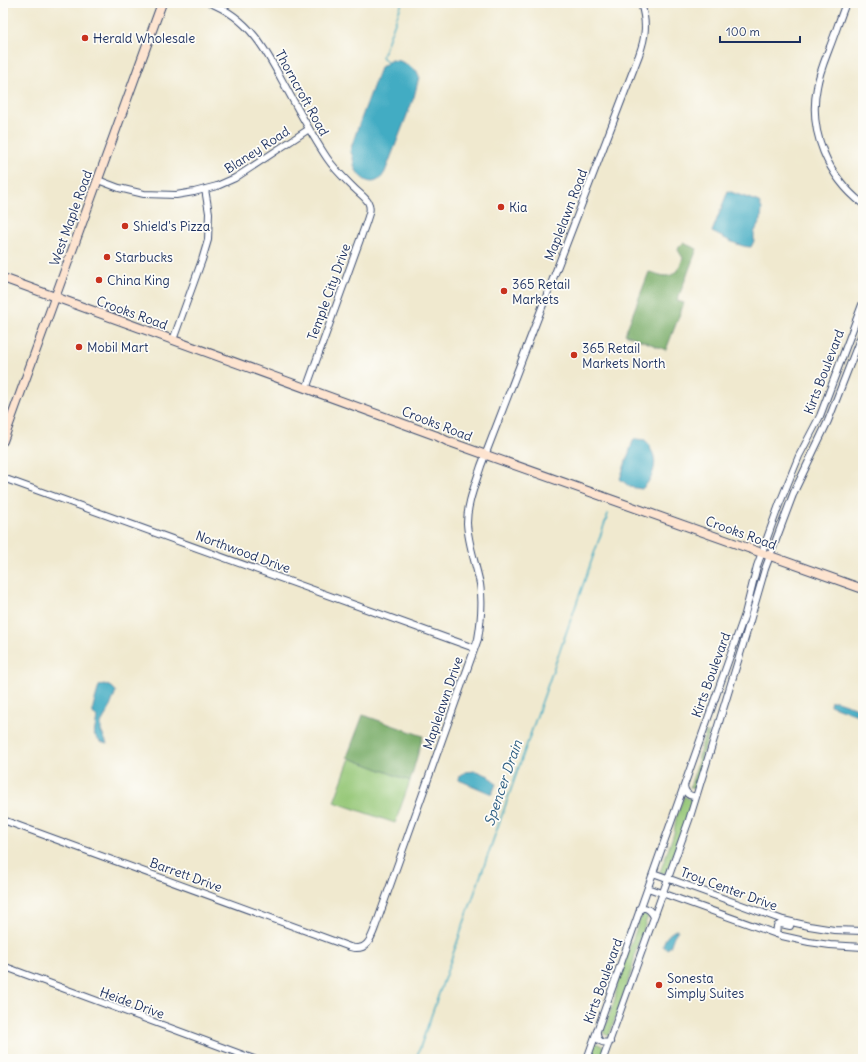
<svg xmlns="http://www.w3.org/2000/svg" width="866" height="1062" font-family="Delius,sans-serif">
	<rect width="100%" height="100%" fill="#fdfcf7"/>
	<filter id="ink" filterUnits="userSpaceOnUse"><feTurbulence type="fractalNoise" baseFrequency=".025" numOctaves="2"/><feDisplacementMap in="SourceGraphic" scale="8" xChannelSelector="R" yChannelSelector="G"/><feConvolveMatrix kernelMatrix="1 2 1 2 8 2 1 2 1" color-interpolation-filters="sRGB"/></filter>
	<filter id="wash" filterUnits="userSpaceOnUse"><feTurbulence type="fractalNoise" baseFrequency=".012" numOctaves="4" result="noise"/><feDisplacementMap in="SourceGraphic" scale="16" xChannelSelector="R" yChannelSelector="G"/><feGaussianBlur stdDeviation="0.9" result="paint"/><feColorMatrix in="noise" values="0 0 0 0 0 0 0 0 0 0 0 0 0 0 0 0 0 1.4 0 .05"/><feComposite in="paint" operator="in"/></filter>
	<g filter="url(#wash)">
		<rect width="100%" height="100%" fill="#f0e9cf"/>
		<path fill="#95c777" stroke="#587b6a" d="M706,733h3l-7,22 -2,17 -5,17 -5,-2 7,-21 4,-19z
			M350,758l60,23 -15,42 -61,-21z
			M684,796l7,4 1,1 -24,68 -2,3 -5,2 -1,-2 14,-39 2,-15z
			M642,913l6,3 -12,34 -3,15 -2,8 -22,63 -6,-3 12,-34 3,-19z
			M596,1043l8,4v1l-4,11h-10z"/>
		<path fill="#78ac68" stroke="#4a6e63" d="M683,243l14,6 -20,52 7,2 -18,47 -41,-16 24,-62c6,1 12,4 17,4 9,1 15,-11 17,-18l-5,-8 1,-3z
			M363,715l60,21 -13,45 -63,-24z"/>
		<path fill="#43acc3" stroke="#2f6e90" d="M391,60l9,1 6,3 11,7 2,6 -5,20 -29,75c-8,15 -21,12 -29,-2 -4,-7 -1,-12 -6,-19l7,-21 23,-62z
			M728,191l31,11 3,7 -1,11 -3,5 -4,8v8l-3,6c-13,0 -28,-10 -39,-15z
			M636,439l9,1 5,5c0,6 3,6 4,12 3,11 -4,25 -12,32l-12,-2 -10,-8 13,-38z
			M104,684l8,3 4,4 -8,21 -3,4 -4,7v8l6,13 -7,-2 -6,-8 3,-16 -4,-5v-6l6,-21z
			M831,701h6l26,9v7l-33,-12z
			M476,771l13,5 7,8 -4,10 -33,-14v-3l6,-5z
			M676,930h2l-4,6 -4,11 -3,2 -4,-3c1,-7 6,-13 13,-16z"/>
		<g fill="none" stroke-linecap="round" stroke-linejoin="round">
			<path stroke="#43acc3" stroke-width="1.5" d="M387,62l-5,-5 20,-54
				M416,1059l192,-545"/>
		</g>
	</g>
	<g filter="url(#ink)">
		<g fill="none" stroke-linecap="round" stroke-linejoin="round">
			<defs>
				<path id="minor" d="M210,3c39,15 56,47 74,81 14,25 27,50 43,74 8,12 18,21 28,31 4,4 10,8 13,13 4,7 0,14 -2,21l-60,166
					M846,3c-6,15 -11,31 -17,46 -5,13 -10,25 -12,38 -9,44 11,90 46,117
					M98,180l21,8 25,6 32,1 18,-3 23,-6 18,-8 74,-49
					M173,340l29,-80 6,-20 1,-27 -4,-24
					M3,478l471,170
					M684,786c1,7 5,11 12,10
					M3,820l347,127c17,5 21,-8 26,-22l102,-286c3,-18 5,-37 2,-55 -4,-20 -12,-40 -13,-61 0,-19 8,-38 14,-57l158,-411c7,-19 8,-32 2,-52
					M653,873l130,47 26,6 25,4 29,1
					M648,888l134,48 27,6 21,3 33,2
					M640,908c8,-1 11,3 14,9
					M776,934l1,-8 4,-2 9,2
					M3,966l251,93
					M597,1033c0,8 5,11 13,9
					M587,1059l158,-445 12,-48 22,-61 20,-49 21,-40 43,-114
					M603,1059l86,-239 56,-182 20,-69 29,-77 34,-71 35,-90"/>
				<path id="secondary" d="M3,278l434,158 10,5 416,148
					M3,441l159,-438"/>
			</defs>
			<use href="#minor" stroke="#3b4b6f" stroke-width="8"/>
			<use href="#secondary" stroke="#3b4b6f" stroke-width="10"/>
			<use href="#minor" stroke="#fff" stroke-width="6"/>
			<use href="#secondary" stroke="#fde4d0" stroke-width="8"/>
		</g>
	</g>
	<g fill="#c8321e" stroke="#fdfcf7" stroke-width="1.5">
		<circle cx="85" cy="38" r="4"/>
		<circle cx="501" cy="207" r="4"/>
		<circle cx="125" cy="226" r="4"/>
		<circle cx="107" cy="257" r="4"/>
		<circle cx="99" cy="280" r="4"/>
		<circle cx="504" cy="291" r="4"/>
		<circle cx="79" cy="347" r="4"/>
		<circle cx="574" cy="355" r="4"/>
		<circle cx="659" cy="985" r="4"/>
	</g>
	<g text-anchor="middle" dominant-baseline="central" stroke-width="3.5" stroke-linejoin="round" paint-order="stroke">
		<g font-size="13" fill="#1b2f5e" stroke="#fdfcf7" text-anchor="start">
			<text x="93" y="38">Herald Wholesale</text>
			<text x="509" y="207">Kia</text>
			<text x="133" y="226">Shield's Pizza</text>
			<text x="115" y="257">Starbucks</text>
			<text x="107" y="280">China King</text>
			<text x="512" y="284">365 Retail<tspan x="512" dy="15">Markets</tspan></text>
			<text x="87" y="347">Mobil Mart</text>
			<text x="582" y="348">365 Retail<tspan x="582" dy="15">Markets North</tspan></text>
			<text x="667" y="978">Sonesta<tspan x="667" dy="15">Simply Suites</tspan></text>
		</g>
		<g font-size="13" fill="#1b2f5e" stroke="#fdfcf7">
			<text transform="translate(302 93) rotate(61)">Thorncroft Road</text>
			<text transform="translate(257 150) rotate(-33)">Blaney Road</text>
			<text transform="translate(566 215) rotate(-69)">Maplelawn Road</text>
			<text transform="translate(71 218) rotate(-70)">West Maple Road</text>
			<text transform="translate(329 292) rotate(-70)">Temple City Drive</text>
			<text transform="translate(132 313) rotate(20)">Crooks Road</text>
			<text transform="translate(824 372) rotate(-69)">Kirts Boulevard</text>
			<text transform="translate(437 424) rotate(21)">Crooks Road</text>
			<text transform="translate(741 533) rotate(20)">Crooks Road</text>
			<text transform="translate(243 552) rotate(20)">Northwood Drive</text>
			<text transform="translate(711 675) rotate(-70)">Kirts Boulevard</text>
			<text transform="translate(443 703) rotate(-71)">Maplelawn Drive</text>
			<text transform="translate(186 875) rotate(20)">Barrett Drive</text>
			<text transform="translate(729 889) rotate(20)">Troy Center Drive</text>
			<text transform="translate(603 981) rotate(-70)">Kirts Boulevard</text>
			<text transform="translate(132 1003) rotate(20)">Heide Drive</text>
		</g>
		<g font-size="14" font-style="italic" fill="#295b81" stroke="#fdfcf7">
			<text transform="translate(503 783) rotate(-71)">Spencer Drain</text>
		</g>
	</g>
	<rect width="866" height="1062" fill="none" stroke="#fdfcf7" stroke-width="16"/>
	<path d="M720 36v6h80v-6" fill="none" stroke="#1b2f5e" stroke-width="2"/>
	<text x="726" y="36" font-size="12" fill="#1b2f5e" stroke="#fdfcf7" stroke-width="3" paint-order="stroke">100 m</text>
</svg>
